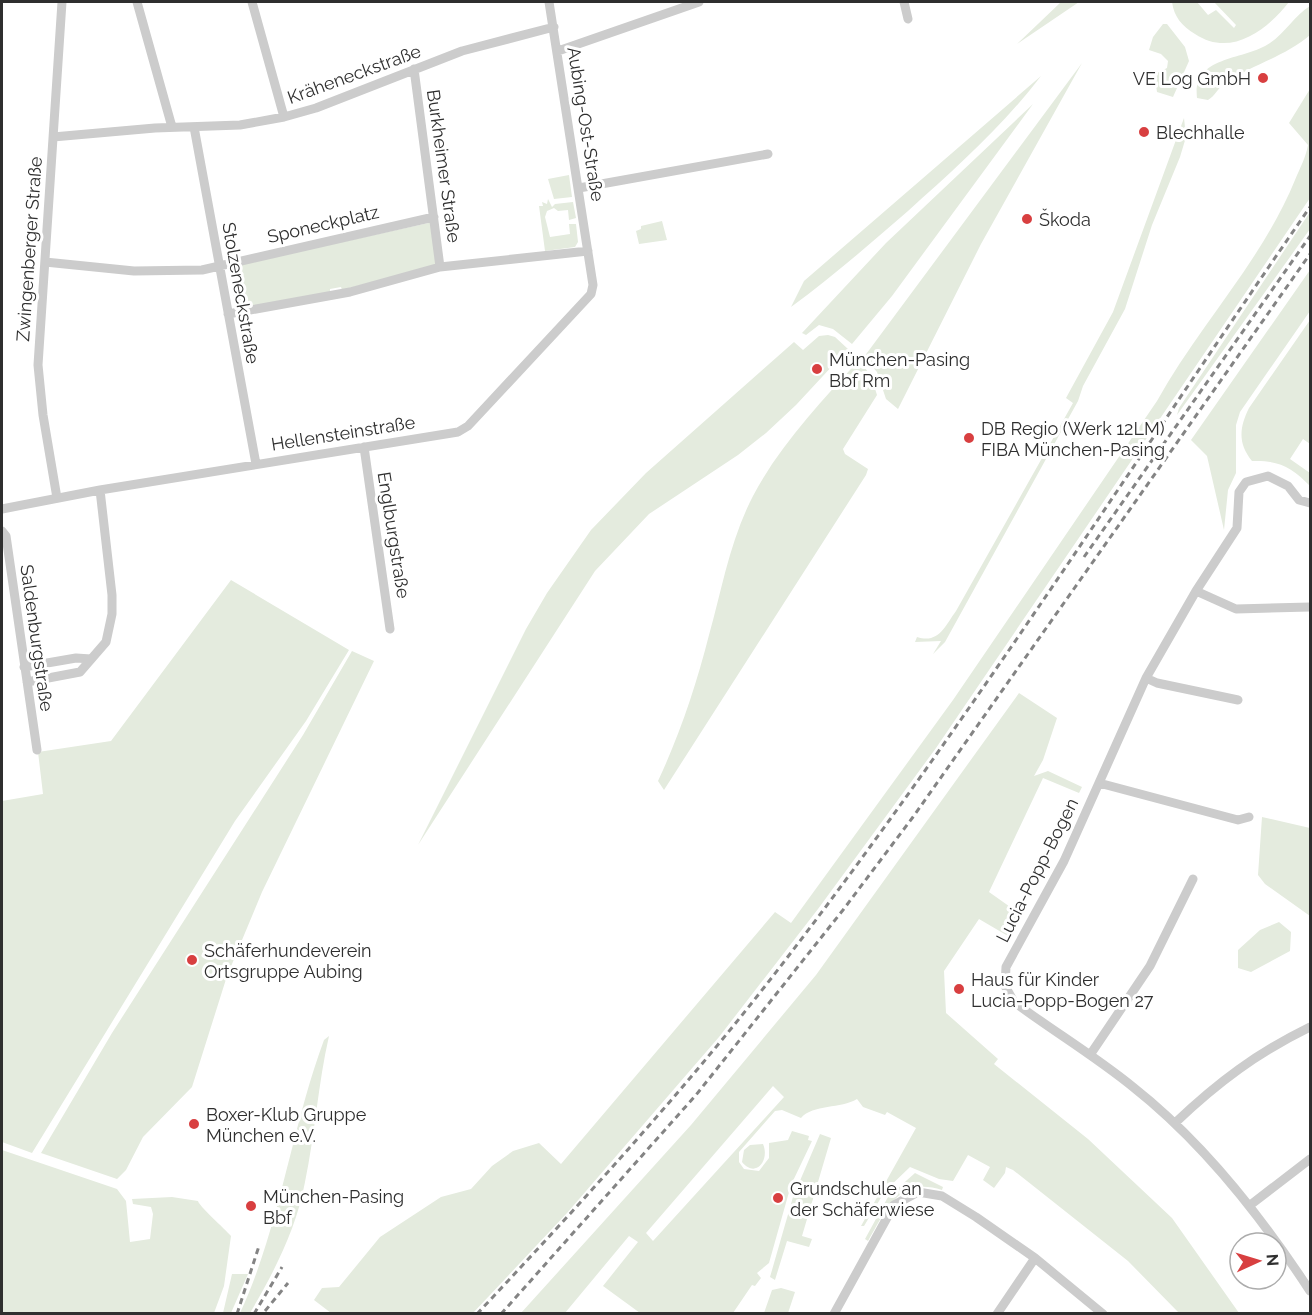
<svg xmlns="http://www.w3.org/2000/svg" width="1312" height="1315" font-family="Raleway,sans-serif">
	<rect width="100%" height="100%" fill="#fff"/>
	<path fill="#e4ebde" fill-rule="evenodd" d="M1061,2h18l-62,42z
		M1172,2h25l11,13 8,-5 18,18 2,-3 -22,-23h75c-22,28 -58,56 -94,32 -13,-8 -21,-17 -23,-32z
		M1310,6v29c-27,23 -58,29 -86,49 -6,4 -9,12 -16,16l-11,-2c-5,-43 47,-37 73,-55 15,-10 25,-28 40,-37z
		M1163,24h4l18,23 4,14 -16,36 -16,-5 -2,-14 2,-5 10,-5 1,-7 -7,-7 -12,-4 4,-13z
		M1082,63l-101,181 -83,165 -12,-10 -9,-27 -13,-15z
		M1041,76c-39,51 -85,92 -133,135 -38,33 -76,66 -117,96l13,-26z
		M1310,89v109l-374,550 -118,161 -99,128 -152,176 -94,100h-142l-17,-13 8,-12 17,-1 41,-50 61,-40 30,-8 21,-23 21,-15 26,-8 22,21 214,-252 16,11 162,-223 204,-299c42,-76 105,-140 138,-221 5,-12 11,-23 13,-35l-19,-22z
		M1033,104l-141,192 -40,48 -19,-15 -14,-4 -13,10 -4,-2 84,-90z
		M1184,118l2,19 -6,20 -28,68 -27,84 -42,77 -5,15 -133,241 -12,12 8,-13 -26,1 2,-5c22,7 28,-11 39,-26l117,-208 -7,-5 47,-86z
		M569,175l3,22 -18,2 -6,-20z
		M548,199l4,8 3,-3 18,-2 3,16 -7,2 -1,-10 -10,1 -4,-3 -7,3 -2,6 5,20 20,-3 -1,-10h7l2,18 -3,5 -30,4 -6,-45h4l-1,-4 5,2z
		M1310,212v17l-133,186 2,-7z
		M662,221l5,19 -28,4 -3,-13 5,-2v-3z
		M433,222l4,43 -95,25 -1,-3 -11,2v3c-24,5 -73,21 -95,11l-7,-36z
		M1310,270v41l-70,101 -4,13v48l-8,17 -4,40 -17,-74 -16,-16z
		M1310,320v124l-7,-5 -13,20 20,14v13c-18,-19 -32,-26 -58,-25 -14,-17 -13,-33 -3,-53z
		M828,335l7,2 13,12 -52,56 -30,28 -28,22 -89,59 -54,57 -177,274 108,-216 21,-36 44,-63 55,-57 148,-131 9,8 16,-14z
		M859,360l12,16 6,19 -34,54 2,5 23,15 -2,6 -202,315 -6,-9c22,-47 38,-95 51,-146 13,-46 21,-95 44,-139 27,-51 67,-93 106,-136z
		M231,580l118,70 -43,71 -71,100 -203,332 -30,-11v-341l41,-7 -5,-42 73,-11z
		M352,651l22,10 -112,231 -35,84 -35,111 -49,50 -17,33 -9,9 -76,-26 71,-120 191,-298z
		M1019,693l38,25 -14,42 -9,16 14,-5 34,16 -3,6 -36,-15 -54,114 31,22 -12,22 -29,-17 -35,52 2,42 52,46 -4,5 94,75 84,79 67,95h-60l-51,-52 -115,-91 -7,-3 -1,6 -11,15 -11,-8 7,-13 -22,-12 -15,26 -14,-2 -29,-12 -25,24 -21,35h-3l55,-98 -29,-16 -2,3 -22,-8 -6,-8c-16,10 -44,5 -56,19l-19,-8 -7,1 -36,41v10l5,7 15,2 10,-13v-15l19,-3 4,-9 17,5 -1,4 4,1 -21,44 -22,78 -12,10 4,5 -6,8 -3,-1 -19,28h-93l-37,-27 35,-44 -9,-6 -64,77h-44l170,-188 125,-150zM773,1086l11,11 -131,144 -7,-8z
		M1262,817l48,11v88l-45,-32 -7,-9z
		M1279,922l12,10 -1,19 -39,21 -13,-4v-18l22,-20z
		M329,1036c-11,48 -14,98 -24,146 -9,48 -31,90 -55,131h-10c40,-86 51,-184 84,-273z
		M820,1134l11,4 -29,98 10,3 -3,8 -22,-6 -12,39 -5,-3 23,-80z
		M763,1144c7,16 -7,35 -21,18l2,-12 6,-5z
		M2,1150l115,39 9,12 4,41 20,-3 3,-25 -2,-7 -18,-3 -1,-5 40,-2 26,4c0,4 27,28 33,35l-7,50 -10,27h-212z
		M915,1173l28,14 -1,3c-43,-14 -56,20 -74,51l-3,-2 23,-42z
		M232,1274h16l-17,39h-8z
		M781,1288l14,4 -7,21h-24l8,-23z"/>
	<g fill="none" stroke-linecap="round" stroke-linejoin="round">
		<path stroke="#ccc" stroke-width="9" d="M137,2l35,125
			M252,2l32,115
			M904,2l4,17
			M558,51l141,-49
			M414,69l26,198
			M194,127l62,337
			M53,137l102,-9 85,-3 44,-8 32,-9 146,-57 92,-24
			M579,188l189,-34
			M45,262l89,9 68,-1 232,-53
			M228,314l122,-22 90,-25 148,-16
			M364,447l26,182
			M57,498l-14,-83 -5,-50 24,-363
			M1310,503l-11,-3 -11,-14 -20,-10 -22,6 -7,10 -2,36 -41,63 -50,87 -82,183 -58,106 -1,19 9,16c39,29 81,54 119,85 71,56 128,129 177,204
			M2,509l98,-19 358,-58 10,-6 123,-132 2,-9 -44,-283
			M2,531l4,5 31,214
			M1196,591l40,18 74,-2
			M24,667l52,-9 15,1
			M1146,678l11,5 81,17
			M27,682l53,-10 26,-30 6,-28v-19l-12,-105
			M1099,783l139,37 11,-3
			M1090,1055l60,-89 43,-87
			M1175,1123c43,-41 82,-70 135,-96
			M1249,1206l61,-47
			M834,1314l60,-109 24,-13 24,4 34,21 59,41 68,56
			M997,1314l38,-56"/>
		<path stroke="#848484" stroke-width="3" stroke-dasharray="6 4.5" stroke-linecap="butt" d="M1084,557l226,-321
			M265,1311l23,-28
			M237,1314l22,-68
			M254,1314l28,-47
			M477,1314c105,-112 209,-225 303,-347 189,-245 354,-506 530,-760
			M501,1314l195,-219 147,-185 70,-93 397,-563"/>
	</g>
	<g fill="#d83f40" stroke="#fff" stroke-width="2">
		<circle cx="1263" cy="78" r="6"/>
		<circle cx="1144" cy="132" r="6"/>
		<circle cx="1027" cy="219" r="6"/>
		<circle cx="817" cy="369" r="6"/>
		<circle cx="969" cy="438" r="6"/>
		<circle cx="192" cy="960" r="6"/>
		<circle cx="959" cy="989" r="6"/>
		<circle cx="194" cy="1124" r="6"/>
		<circle cx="778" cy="1198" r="6"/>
		<circle cx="251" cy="1206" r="6"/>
	</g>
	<g text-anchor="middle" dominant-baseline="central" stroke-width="6" stroke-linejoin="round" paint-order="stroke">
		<g font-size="18" fill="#2f2f2f" stroke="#fff">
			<text transform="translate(354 74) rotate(-20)">Kräheneckstraße</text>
			<text transform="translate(586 124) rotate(81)">Aubing-Ost-Straße</text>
			<text transform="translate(444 166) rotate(82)">Burkheimer Straße</text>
			<text transform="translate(323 224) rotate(-13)">Sponeckplatz</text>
			<text transform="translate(29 249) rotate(-86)">Zwingenberger Straße</text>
			<text transform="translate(241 293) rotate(80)">Stolzeneckstraße</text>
			<text transform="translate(343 433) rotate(-9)">Hellensteinstraße</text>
			<text transform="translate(394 535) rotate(81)">Englburgstraße</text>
			<text transform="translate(37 638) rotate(82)">Saldenburgstraße</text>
			<text transform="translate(1037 870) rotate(-63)">Lucia-Popp-Bogen</text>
		</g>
		<g font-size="18" fill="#2f2f2f" stroke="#fff" text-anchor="start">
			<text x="1251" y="78" text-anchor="end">VE Log GmbH</text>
			<text x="1156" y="132">Blechhalle</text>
			<text x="1039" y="219">Škoda</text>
			<text x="829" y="359">München-Pasing<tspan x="829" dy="21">Bbf Rm</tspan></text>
			<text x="981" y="428">DB Regio (Werk 12LM)<tspan x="981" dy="21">FIBA München-Pasing</tspan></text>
			<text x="204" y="950">Schäferhundeverein<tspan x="204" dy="21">Ortsgruppe Aubing</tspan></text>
			<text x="971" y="979">Haus für Kinder<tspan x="971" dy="21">Lucia-Popp-Bogen 27</tspan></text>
			<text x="206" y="1114">Boxer-Klub Gruppe<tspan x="206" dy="21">München e.V.</tspan></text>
			<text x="790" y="1188">Grundschule an<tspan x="790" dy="21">der Schäferwiese</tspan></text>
			<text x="263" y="1196">München-Pasing<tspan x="263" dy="21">Bbf</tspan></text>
		</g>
	</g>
	<rect width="1312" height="1315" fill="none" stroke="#2f2f2f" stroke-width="6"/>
	<g transform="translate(1258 1261) rotate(86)"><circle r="28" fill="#ffffff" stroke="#acacac" stroke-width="1.5"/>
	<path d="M0-4.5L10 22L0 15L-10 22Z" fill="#d83f40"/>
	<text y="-9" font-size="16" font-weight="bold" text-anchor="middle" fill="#2f2f2f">N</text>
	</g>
</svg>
